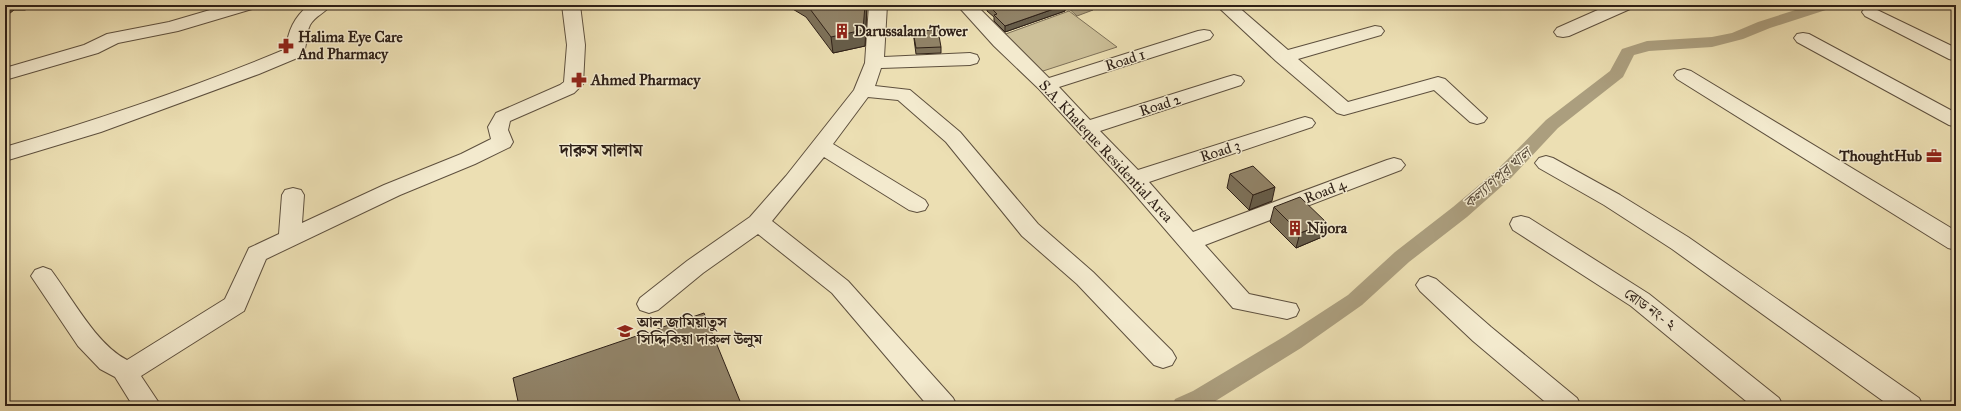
<svg xmlns="http://www.w3.org/2000/svg" width="1961" height="411" font-family="'IM FELL Great Primer','Noto Serif Bengali',serif">
	<rect width="100%" height="100%" fill="#ecdfb3"/>
	<filter id="stains"><feTurbulence type="fractalNoise" baseFrequency=".005" numOctaves="4"/><feColorMatrix values="0 0 0 0 .2 0 0 0 0 .09 0 0 0 0 .02 0 0 0 .5 -.17"/></filter>
	<radialGradient id="worn" r=".72"><stop offset=".6" stop-color="#630" stop-opacity="0"/><stop offset="1" stop-color="#630" stop-opacity=".3"/></radialGradient>
	<path fill="#ccbf98" stroke="#7d7058" d="M1069,11l48,36 -77,25 -37,-37z"/>
	<path fill="#ab9e7e" stroke="#796c55" d="M1065,5h21l7,5 -16,6z"/>
	<g fill="none" stroke-linecap="round" stroke-linejoin="round">
		<path fill="#ab9e7e" fill-rule="evenodd" d="M1811,5h24l-3,3 -62,20 -27,11 -31,8 -63,4 -15,4 -11,22 -65,51 -47,50 -44,39 -58,45 -47,43 -61,43 -92,57 -37,1 3,-7 18,-8 92,-55 63,-41 47,-43 58,-45 44,-37 49,-50 64,-49 12,-22 25,-8 65,-4 20,-4 26,-11z"/>
		<defs>
			<path id="minor" d="M227,5h28l-3,4 -74,22 -60,12 -20,10 -93,27v-12l79,-23 23,-11 62,-12z
				M309,5h22c-6,8 -16,11 -21,20 -5,10 -2,22 -8,31l-43,18 -158,58 -96,29v-14c95,-28 190,-60 281,-98 2,-18 8,-32 23,-44z
				M562,5h18l5,40 -2,39 -9,9 -64,28 -2,9 5,12 -3,5 -35,17 -75,31 -134,64 -22,52 -103,65 20,30h-28l-18,-29 -15,-8 -22,-23 -47,-70 4,-6 8,-3 8,3c21,28 45,74 76,90l98,-61 24,-51 30,-14 3,-39 3,-5 8,-2 8,2 3,5 -2,28 82,-38 77,-31 30,-15 -3,-12 8,-14 64,-28 4,-3 3,-37z
				M869,5h18l-3,52 86,-4 7,2 2,4 -2,4 -7,2 -89,3 -6,18 35,4 50,42 78,92 55,48 79,79 4,7 -4,7 -9,3 -9,-3 -77,-81 -55,-48 -76,-94 -48,-42 -30,-3 -35,47 92,56 3,5 -3,5 -8,2 -8,-2 -85,-53 -52,64 76,60 105,117 4,8h-29l-96,-113 -74,-59 -55,39 -45,37 -9,3 -9,-3 -3,-6 3,-6 47,-37 63,-44 36,-41 68,-86 11,-27z
				M957,5h19l73,73 149,-47 6,-1 6,1 3,4 -3,4 -151,48 31,33 137,-43 7,-2 7,2 3,4 -3,4 -141,46 38,39 160,-51 7,-2 7,2 3,4 -3,4 -163,55 44,50 194,-72 7,-2 7,2 4,5 -4,5 -196,75 44,49 47,10 3,6 -3,6 -9,3 -54,-11 -107,-124 -87,-95 -45,-43z
				M1216,5h20l52,45 87,-24 6,1 3,4 -3,4 -83,24 50,43 90,-25 7,2 42,39 -3,4 -7,2 -7,-2 -36,-32 -90,25 -7,-2 -61,-52z
				M1609,5h24l-3,4 -61,27 -6,1 -6,-1 -3,-4 3,-4z
				M1871,7l85,41v13l-7,-2 -84,-43 -3,-4 3,-4z
				M1803,33l6,1 147,79v14l-7,-2 -152,-83 -3,-4 3,-4z
				M1684,69l7,2 265,160v19l-8,-2 -271,-169 -3,-4 3,-4z
				M1546,156l7,2 67,37 68,42 231,161 4,8h-33l-218,-157 -68,-44 -65,-37 -4,-5 4,-5z
				M1521,216l8,2 120,76 130,104 4,8h-31l-121,-100 -118,-76 -3,-6 3,-6z
				M1428,276l8,3 55,48 86,71 4,8h-31l-77,-65 -53,-50 -4,-6 4,-6z"/>
		</defs>
		<use href="#minor" stroke="#5e503e" stroke-width="2"/>
		<use href="#minor" fill="#f3eace" fill-rule="evenodd"/>
	</g>
	<path fill="#7d7159" stroke="#2e2017" d="M5,5h27l-7,5h-11z
		M786,5h81l-2,41 -32,7 -27,-36z
		M987,5h78v6l-60,21 -11,-11v-4l-7,-6z
		M913,31l28,16v6l-25,1z
		M1230,174l42,27 -23,9 -22,-22z
		M1274,207l53,16 -5,14 -26,11 -26,-26z"/>
	<path fill="#665c49" stroke="#2e2017" d="M5,5h6l3,5 -9,7z
		M21,5h11l-7,5z
		M865,5h2l-2,41 -32,7 -2,-16z
		M1065,5v6l-60,21v-6z
		M1275,187l-3,14 -23,9 4,-15z
		M1327,223l-5,14 -26,11 4,-15z"/>
	<path fill="#918368" stroke="#2e2017" d="M807,5h58l-2,25 -32,7z
		M988,5h77l-60,21 -11,-11 3,-1z
		M938,30l3,17 -25,1 -3,-17z
		M1253,166l22,21 -22,8 -23,-21z
		M1300,197l27,26 -27,10 -26,-26z
		M704,313l38,93h-223l-6,-28z"/>
	<defs>
		<symbol id="building-bare" viewBox="-9 -9 18 18"><path d="M-4-6H4V6H1V3H-1V6H-4ZM-2.5-4.3h1.7v1.8h-1.7ZM.8-4.3h1.7v1.8H.8ZM-2.5-1h1.7V.8h-1.7ZM.8-1h1.7V.8H.8Z" fill="#8f2418" stroke="#f3eace" stroke-width="2.5" paint-order="stroke"/></symbol>
		<symbol id="pharmacy-bare" viewBox="-9 -9 18 18"><path d="M-2-6h4v4h4v4h-4v4h-4v-4h-4v-4h4Z" fill="#8f2418" stroke="#f3eace" stroke-width="2.5" paint-order="stroke"/></symbol>
		<symbol id="office-bare" viewBox="-9 -9 18 18"><path d="M-6-3h4V-5.5h4V-3h4V5H-6ZM-1-4.5V-3h2v-1.5ZM-6 0V1H6V0Z" fill="#8f2418" stroke="#f3eace" stroke-width="2.5" paint-order="stroke"/></symbol>
		<symbol id="university-bare" viewBox="-9 -9 18 18"><path d="M0-5L7-2L0 1L-7-2ZM-4 1L0 2.5L4 1V4Q0 6-4 4Z" fill="#8f2418" stroke="#f3eace" stroke-width="2.5" paint-order="stroke"/></symbol>
	</defs>
	<g fill-rule="evenodd">
		<use href="#building-bare" x="831" y="20" width="22" height="22"/>
		<use href="#pharmacy-bare" x="275" y="35" width="22" height="22"/>
		<use href="#pharmacy-bare" x="568" y="69" width="22" height="22"/>
		<use href="#office-bare" x="1923" y="145" width="22" height="22"/>
		<use href="#building-bare" x="1284" y="217" width="22" height="22"/>
		<use href="#university-bare" x="614" y="320" width="22" height="22"/>
	</g>
	<g text-anchor="middle" dominant-baseline="central" stroke-width="3" stroke-linejoin="round" paint-order="stroke">
		<g font-size="15" font-weight="bold" fill="#2e2017" stroke="#f3eace" text-anchor="start">
			<text x="854" y="31">Darussalam Tower</text>
			<text x="298" y="37">Halima Eye Care<tspan x="298" dy="17">And Pharmacy</tspan></text>
			<text x="591" y="80">Ahmed Pharmacy</text>
			<text x="1922" y="156" text-anchor="end">ThoughtHub</text>
			<text x="1307" y="228">Nijora</text>
			<text x="637" y="322">আল জামিয়াতুস<tspan x="637" dy="17">সিদ্দিকিয়া দারুল উলুম</tspan></text>
		</g>
		<g font-size="15" fill="#2e2017" stroke="#f3eace">
			<text transform="translate(1125 60) rotate(-18)">Road 1</text>
			<text transform="translate(1160 105) rotate(-18)">Road 2</text>
			<text transform="translate(1106 151) rotate(47)">S.A. Khaleque Residential Area</text>
			<text transform="translate(1220 151) rotate(-18)">Road 3</text>
			<text transform="translate(1325 191) rotate(-21)">Road 4</text>
			<text transform="translate(1650 309) rotate(36)">রোড নং- ২</text>
		</g>
		<g font-size="16" font-style="italic" fill="#5a4c3b" stroke="#f3eace">
			<text transform="translate(1497 178) rotate(-41)">কল্যাণপুর খাল</text>
		</g>
		<g font-size="17" font-weight="bold" fill="#2e2017" stroke="#f3eace">
			<text x="601" y="150">দারুস সালাম</text>
		</g>
	</g>
	<rect width="1961" height="411" fill="none" stroke="#ecdfb3" stroke-width="20"/>
	<rect x="6" y="6" width="1949" height="399" fill="none" stroke="#2e2017" stroke-width="2"/>
	<rect x="10" y="10" width="1941" height="391" fill="none" stroke="#2e2017"/>
	<rect width="100%" height="100%" filter="url(#stains)"/>
	<rect width="100%" height="100%" fill="url(#worn)"/>
</svg>
